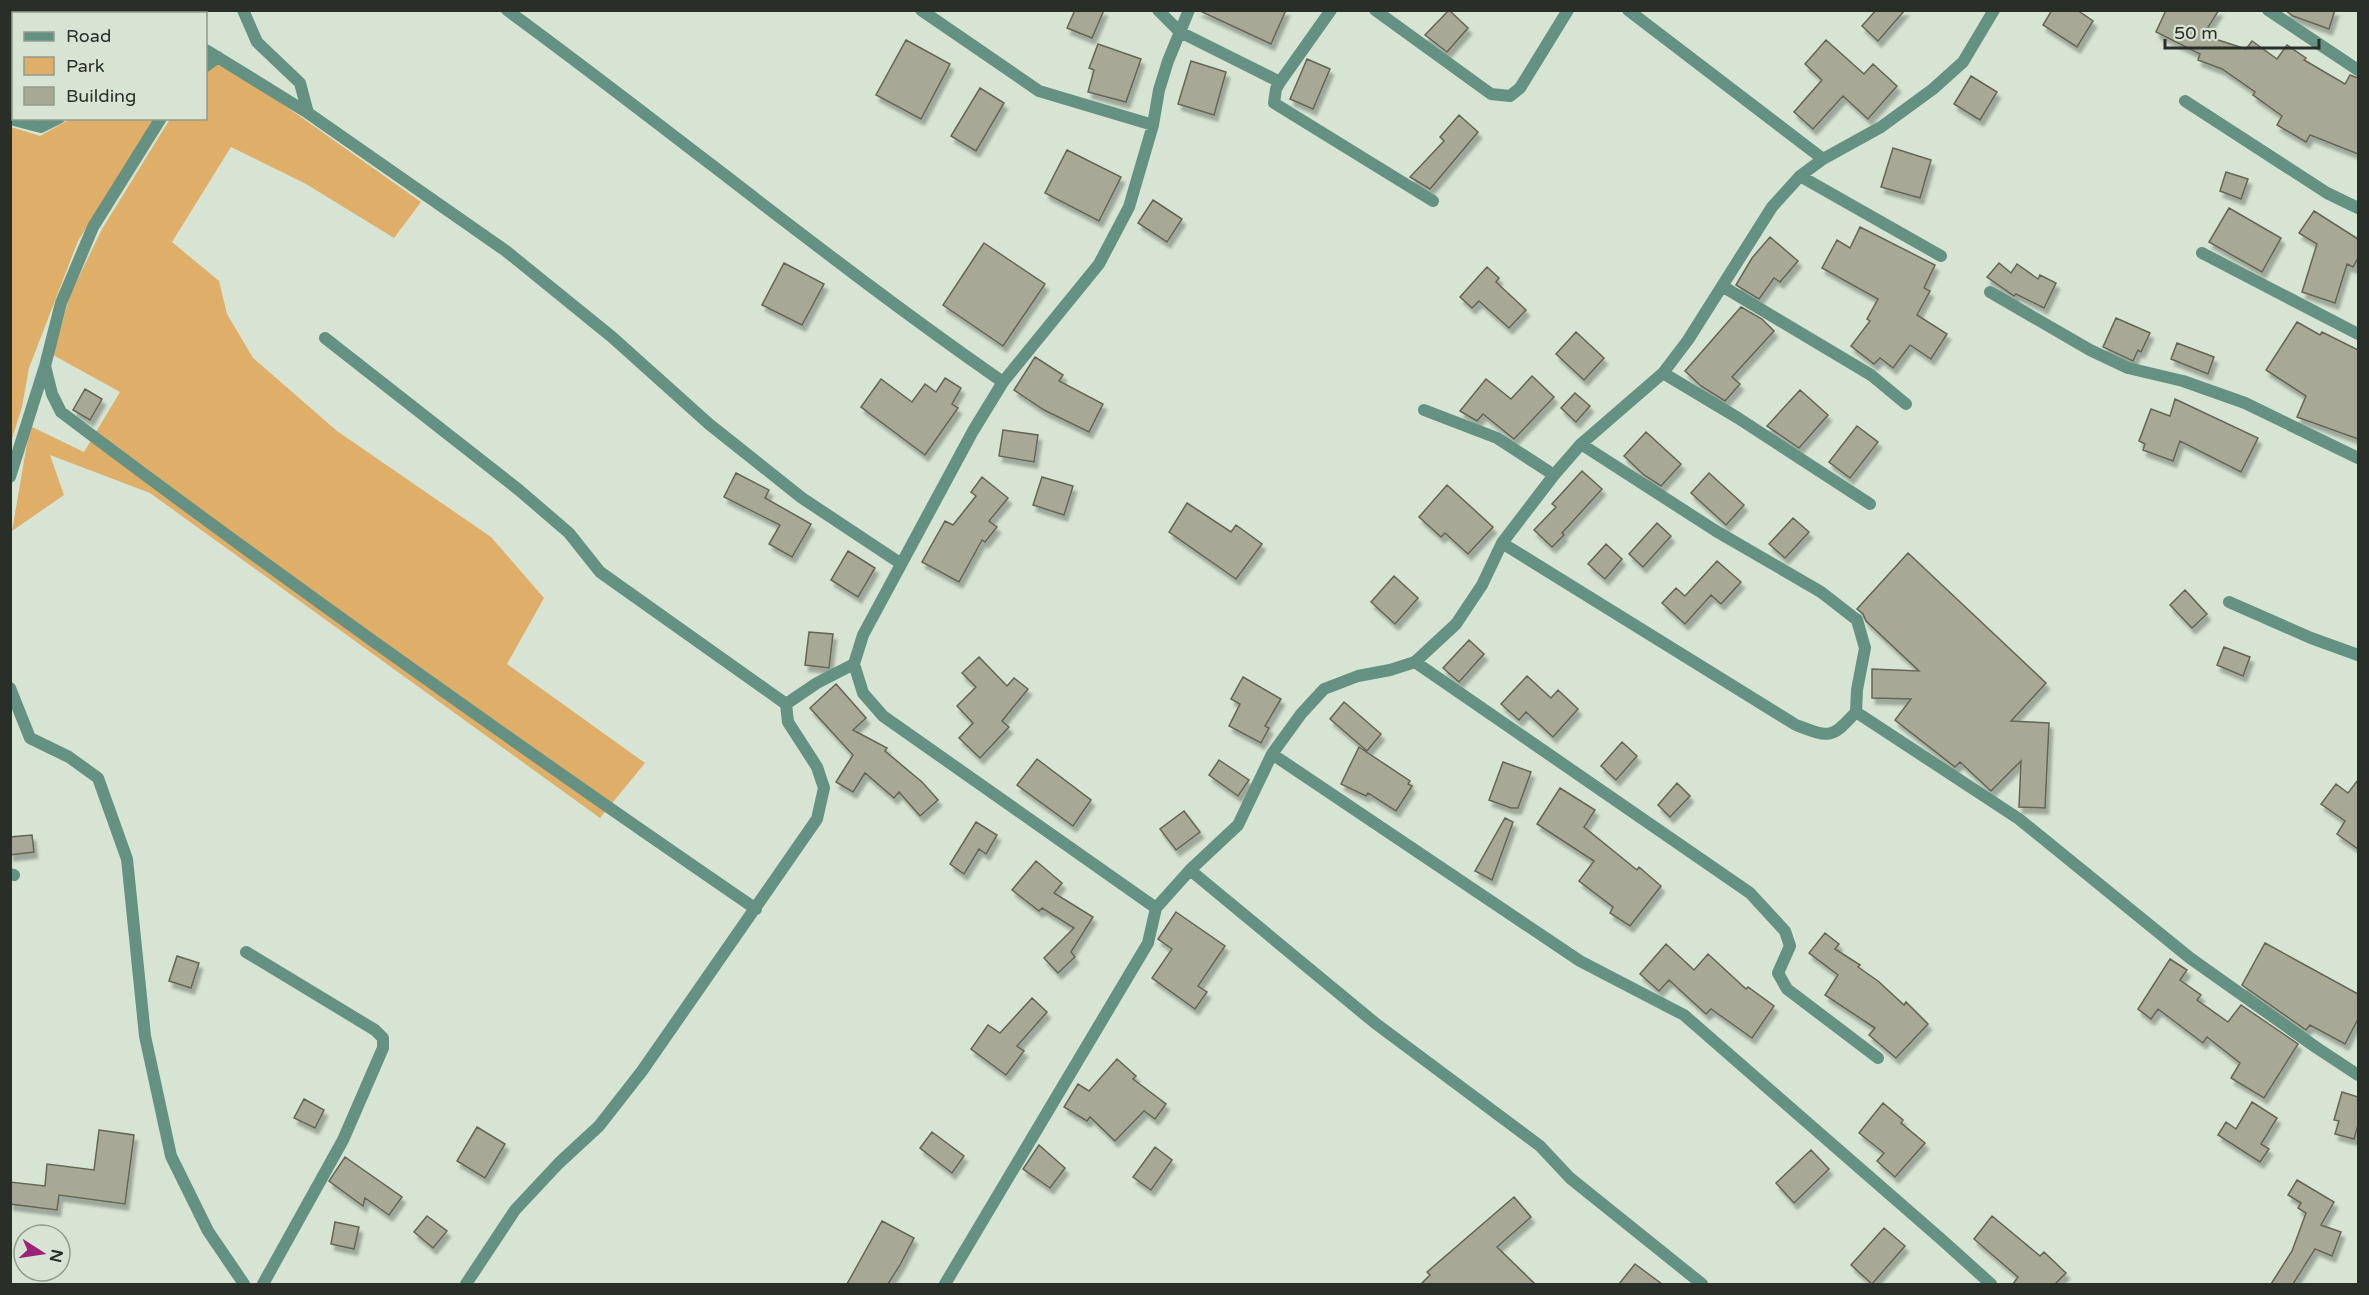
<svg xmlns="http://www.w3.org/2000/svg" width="2369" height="1295" font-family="'Varela Round',sans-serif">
	<defs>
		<filter id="shadow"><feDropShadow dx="3.5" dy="6" stdDeviation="1.5" flood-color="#0004"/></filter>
	</defs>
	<rect width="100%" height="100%" fill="#d7e4d3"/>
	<path fill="#dfaf69" d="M216,63l51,30 154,109 -27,36 -88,-54 -75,-37 -59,95 47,39 8,33 26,44 84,73 154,106 53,61 -37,66 138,99 -45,55 -450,-325 -100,-38 14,40 -52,36 18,-105 54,26 36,-60 -67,-37 17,-60 32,-66 68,-110 36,-1v-46z
		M70,119h86l-78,122 -49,127 -7,39 -11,35v-315l29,9z"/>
	<path fill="#a7a895" stroke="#656554" stroke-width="1.5" filter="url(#shadow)" d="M1075,10h29l-12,28 -25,-10z
		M1198,10h88l-15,34z
		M1449,10l19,18 -21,24 -22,-17z
		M1876,10h29l-27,31 -16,-15z
		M2052,10h25l16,11 -16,26 -34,-22z
		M2166,10h53l-16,25 43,14 6,-8 25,18 10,-14 19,13 -2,2 41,24 5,-9 8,3v76l-48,-19 -4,7 -29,-17 5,-9 -29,-21 2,-3 -33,-23 -24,-9 2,-6 -44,-22z
		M2285,10h50l-6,19 -36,-13z
		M906,40l44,24 -29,55 -45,-24z
		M1826,40l38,34 9,-10 24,22 -29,33 -25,-23 -30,33 -19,-17 28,-32 -17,-16z
		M1098,44l43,15 -15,43 -38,-10 6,-22 -5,-2z
		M1307,59l23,10 -17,40 -23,-10z
		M1191,61l35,11 -12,43 -36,-11z
		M1971,76l26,16 -17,28 -26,-16z
		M980,88l24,15 -28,48 -25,-15z
		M1459,115l19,17 -48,57 -20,-12 34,-36 -4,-4z
		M1893,148l38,12 -11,38 -39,-11z
		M1067,150l54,27 -22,44 -54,-28z
		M2226,172l22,7 -7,20 -21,-8z
		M1153,200l29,19 -15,23 -29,-19z
		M2229,208l52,30 -19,34 -53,-30z
		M2314,211l44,28v19l-5,9 -6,-3 -12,39 -33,-11 15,-48 -18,-11z
		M1860,227l75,38 -11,23 6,3 -13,24 30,19 -16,25 -21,-14 -17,23 -13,-10 -6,6 -23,-18 19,-25 -3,-2 11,-20 -56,-31 15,-28 13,8z
		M1770,237l28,24 -18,21 -6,-4 -15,21 -23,-14 16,-27z
		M984,243l61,41 -42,62 -60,-41z
		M784,263l40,21 -22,41 -40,-20z
		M1999,263l12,10 6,-9 21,15 2,-4 16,8 -12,25 -28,-14 -2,2 -27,-19z
		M1487,267l12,11 -3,4 30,28 -17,18 -30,-27 -7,7 -12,-11z
		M1741,307l21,12 12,12 -42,46 8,7 -15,17 -24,-15 -16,-15z
		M2116,318l34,15 -9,19 -3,-2 -5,11 -30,-14z
		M2297,322l23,13 2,-3 36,18v89l-61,-22 9,-21 -40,-26z
		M1576,332l28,26 -20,22 -28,-26z
		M2177,343l37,14 -6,17 -37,-15z
		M1035,357l28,18 -4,6 44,23 -14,28 -45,-22 -30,-20z
		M1532,376l22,21 -40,42 -31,-25 -6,7 -17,-10 26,-32 25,20z
		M945,378l16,10 -9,16 6,4 -33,47 -64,-48 20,-28 31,23 13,-18 11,8z
		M85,389l17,10 -12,21 -17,-10z
		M1800,390l28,25 -29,33 -32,-22z
		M1575,393l15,13 -14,16 -15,-14z
		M2175,399l83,39 -17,34 -61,-31 -7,20 -30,-11 2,-6 -6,-3 12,-32 19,7z
		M1857,426l21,16 -28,36 -21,-16z
		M1003,430l35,5 -4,27 -35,-6z
		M1646,432l35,32 -20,22 -17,-11 -20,-19z
		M1582,471l20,18 -40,44 2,2 -12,12 -18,-17 22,-23 -4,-3z
		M736,473l33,17 -4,8 46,26 -19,33 -23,-13 11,-19 -56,-28z
		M1709,473l35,32 -18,20 -35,-32z
		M982,477l26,21 -19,23 8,6 -12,15 -3,-2 -23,42 -37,-20 23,-41 8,4 23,-29 -5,-4z
		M1042,477l31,9 -9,29 -31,-10z
		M1447,485l46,42 -25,27 -23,-21 -4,4 -22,-20z
		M1187,503l44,29 5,-7 26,19 -26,35 -67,-47z
		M1793,518l16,14 -24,26 -16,-14z
		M1657,523l14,13 -28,31 -14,-13z
		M1606,544l16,15 -17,20 -17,-15z
		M848,551l27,17 -17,29 -27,-17z
		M1908,553l138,130 -35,38 38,2 -4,85 -26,-1 2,-46 -30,30 -31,-29 -5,5 -60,-47 16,-21 -39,-1v-29l47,2 -53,-50 -3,-7 -6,-5z
		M1717,561l24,21 -20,22 -10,-9 -26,29 -23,-21 14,-15 9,8z
		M1394,576l24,22 -23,26 -24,-22z
		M2185,590l22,24 -15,14 -22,-23z
		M809,632l24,2 -4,34 -24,-3z
		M1469,640l15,14 -25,28 -16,-14z
		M2224,647l26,10 -7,19 -26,-11z
		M979,657l28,29 7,-8 14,11 -26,32 7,6 -29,31 -21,-20 14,-15 -16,-17 19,-19 -14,-14z
		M1527,676l24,22 7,-8 20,19 -25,28 -27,-25 -7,8 -18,-16z
		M1243,677l38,22 -16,27 4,2 -8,15 -32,-17 11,-22 -9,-5z
		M836,684l30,34 -13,12 34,18 -2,3 37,31 16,18 -18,16 -21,-24 -5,6 -29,-25 -12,19 -17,-10 17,-27 -43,-47z
		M1344,702l37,32 -14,17 -37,-32z
		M1622,742l15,14 -21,24 -15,-14z
		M1359,747l51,34 -2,3 4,2 -16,25 -28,-18 -2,3 -25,-12z
		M1037,759l54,41 -18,26 -56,-41z
		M1219,760l30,20 -11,16 -29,-21z
		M1503,762l28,10 -13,36h-7l-22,-8z
		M2358,780v69l-21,-15 8,-13 -24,-17 15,-20 12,9z
		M1677,783l13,13 -20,21 -12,-12z
		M1560,788l35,22 -11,17 53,43 2,-3 22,19 -31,40 -20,-13 3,-6 -34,-26 15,-20 -57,-37z
		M1184,811l16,21 -24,18 -16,-21z
		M1505,818l8,4 -21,58 -17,-9z
		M976,822l21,13 -11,19 -7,-5 -15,25 -14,-10z
		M32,835l2,17 -24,3v-18z
		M1036,861l26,22 -8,10 39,24 -22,35 4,5 -17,16 -14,-15 30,-30 -32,-20 -3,3 -27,-21z
		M1176,912l49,34 -27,40 9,6 -12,17 -43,-31 20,-29 -14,-10z
		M1825,933l14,11 -4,5 25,16 -2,2 20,14 26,24 2,-3 22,22 -32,34 -27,-23 6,-7 -50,-33 13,-20 -29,-22z
		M2265,943l93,51v25l-13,25 -35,-19 -4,5 -64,-45z
		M1666,944l28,26 14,-16 38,35 2,-2 26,19 -22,32 -41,-29 -5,5 -37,-34 -10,11 -19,-17z
		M177,956l22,7 -8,25 -22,-7z
		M2170,959l17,11 -7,10 21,15 -4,5 31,22 13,-17 57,39 -34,54 -33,-20 9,-15 -33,-26 -4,6 -45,-34 -7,10 -13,-10z
		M1032,998l15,14 -30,34 7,5 -18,24 -35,-26 17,-24 12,8z
		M1117,1059l19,17 -3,3 33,25 -11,15 -11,-8 -29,30 -25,-24 -3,4 -23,-14 14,-23 11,7z
		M2342,1092l16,5v28l-4,14 -19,-5 4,-13 -5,-1z
		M304,1099l20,11 -9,18 -21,-10z
		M2252,1102l25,16 -16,26 8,5 -9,13 -42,-27 8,-13 10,7z
		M1883,1103l20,17 -2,3 24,20 -30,34 -18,-16 7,-8 -25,-20z
		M477,1127l28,17 -20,34 -28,-17z
		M99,1130l35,5 -9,69 -66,-9 -2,15 -47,-6v-22l35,4 2,-22 47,6z
		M932,1132l32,24 -12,17 -32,-25z
		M1039,1145l26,23 -15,20 -27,-19z
		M1155,1147l17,13 -21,30 -18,-13z
		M1811,1150l18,19 -35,34 -18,-20z
		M345,1157l57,40 -13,18 -24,-17 -2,8 -34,-25z
		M2297,1180l37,22 -13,23 20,7 -9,24 -17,-7 -22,35h-22l21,-33 14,-38 -8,-5 3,-5 -13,-8z
		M1514,1197l17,20 -34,30 38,37h-114l9,-9 -3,-3z
		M427,1216l20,15 -14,17 -19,-16z
		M1992,1216l48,40 4,-4 22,21 -11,11h-42l5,-7 -44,-38z
		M882,1221l32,17 -14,27 -12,19h-41z
		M335,1222l24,5 -5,22 -23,-5z
		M1884,1228l21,18 -33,38 -21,-19z
		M1635,1264l27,20h-43z"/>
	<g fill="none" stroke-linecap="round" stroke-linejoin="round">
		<path stroke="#649181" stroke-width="12" d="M28,10l9,4
			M136,10l6,4
			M243,10l14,32 43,41 8,30 198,138 106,86 97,87 93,74 98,65
			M507,10c167,122 326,254 496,372
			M921,10l118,81 114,34
			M1158,10l22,22 100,50 51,-72
			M1375,10l116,84 19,2 10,-8 48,-78
			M1628,10l195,149
			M2268,10l90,60
			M116,14l6,-4
			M155,14l1,-4
			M10,49h4
			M206,50l102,63
			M206,66l12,-9
			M1280,82l-4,7 -2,14 159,98
			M2185,101l142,92 31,15
			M10,119l31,8 18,-9
			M1800,176l141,80
			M2202,253l156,81
			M1722,286l149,89 35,29
			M1990,292l100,58 38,18 55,13 62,22 113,55
			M325,338l194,152 50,43 31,39 186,132
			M45,366l7,28 9,18c228,172 460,336 695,497
			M1663,373l75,45 132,86
			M1424,410l73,28 57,37
			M1581,444l135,87 105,61 36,28 8,28 -8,42 -1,22 163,107 171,139 127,90 41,27
			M10,477l35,-111 16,-63 32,-76 68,-109
			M1502,543l294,182c34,13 35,14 60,-13
			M2229,602l82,36 47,17
			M1415,662l335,231 35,38 5,15 -12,27 9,16 91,69
			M10,688l20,50 39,19 29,21 29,81 18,177 26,120 37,75 36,53
			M1272,754l308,207 104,54 257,224 50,45
			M1190,870l185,153 165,123 30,32 132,106
			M10,874l4,1
			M1156,908l34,-38 48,-45 34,-71 29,-40 23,-25 34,-13 32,-6 25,-8 41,-38 26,-39 20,-42 52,-68 27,-31 82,-71 25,-33 84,-133 28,-31 23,-17 58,-32 52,-38 30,-27 31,-52
			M246,952l129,78 8,8v10l-40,92 -80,144
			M466,1284l49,-74 44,-47 40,-37 43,-55 175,-252 7,-31 -7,-21 -29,-45 -2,-18 31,-21 37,-19
			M945,1284l203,-341 8,-35 -273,-192 -20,-23 -9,-29 9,-29 110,-204 30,-49 96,-118 30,-57 24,-82 6,-35 9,-29 21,-51"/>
	</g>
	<rect width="2369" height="1295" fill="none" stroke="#292e28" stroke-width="24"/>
	<rect x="12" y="12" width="195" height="108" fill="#d7e4d3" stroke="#919b8f" stroke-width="1.5"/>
	<rect x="24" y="32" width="30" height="9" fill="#649181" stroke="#919b8f" stroke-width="1.5"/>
	<text x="66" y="42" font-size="18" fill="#292e28">Road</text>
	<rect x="24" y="57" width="30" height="18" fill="#dfaf69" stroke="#919b8f" stroke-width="1.5"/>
	<text x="66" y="72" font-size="18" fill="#292e28">Park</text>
	<rect x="24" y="87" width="30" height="18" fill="#a7a895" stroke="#919b8f" stroke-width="1.5"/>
	<text x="66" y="102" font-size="18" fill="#292e28">Building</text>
	<g transform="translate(42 1253) rotate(102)"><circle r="28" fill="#d7e4d3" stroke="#919b8f" stroke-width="1.5"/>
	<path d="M0-4.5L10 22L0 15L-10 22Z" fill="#9c227a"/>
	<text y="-9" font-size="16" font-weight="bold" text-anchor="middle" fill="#292e28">N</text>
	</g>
	<path d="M2165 39v9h154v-9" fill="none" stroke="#292e28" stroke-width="3"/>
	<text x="2174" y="39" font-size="18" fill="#292e28" stroke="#d7e4d3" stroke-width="4.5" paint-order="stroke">50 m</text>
</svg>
